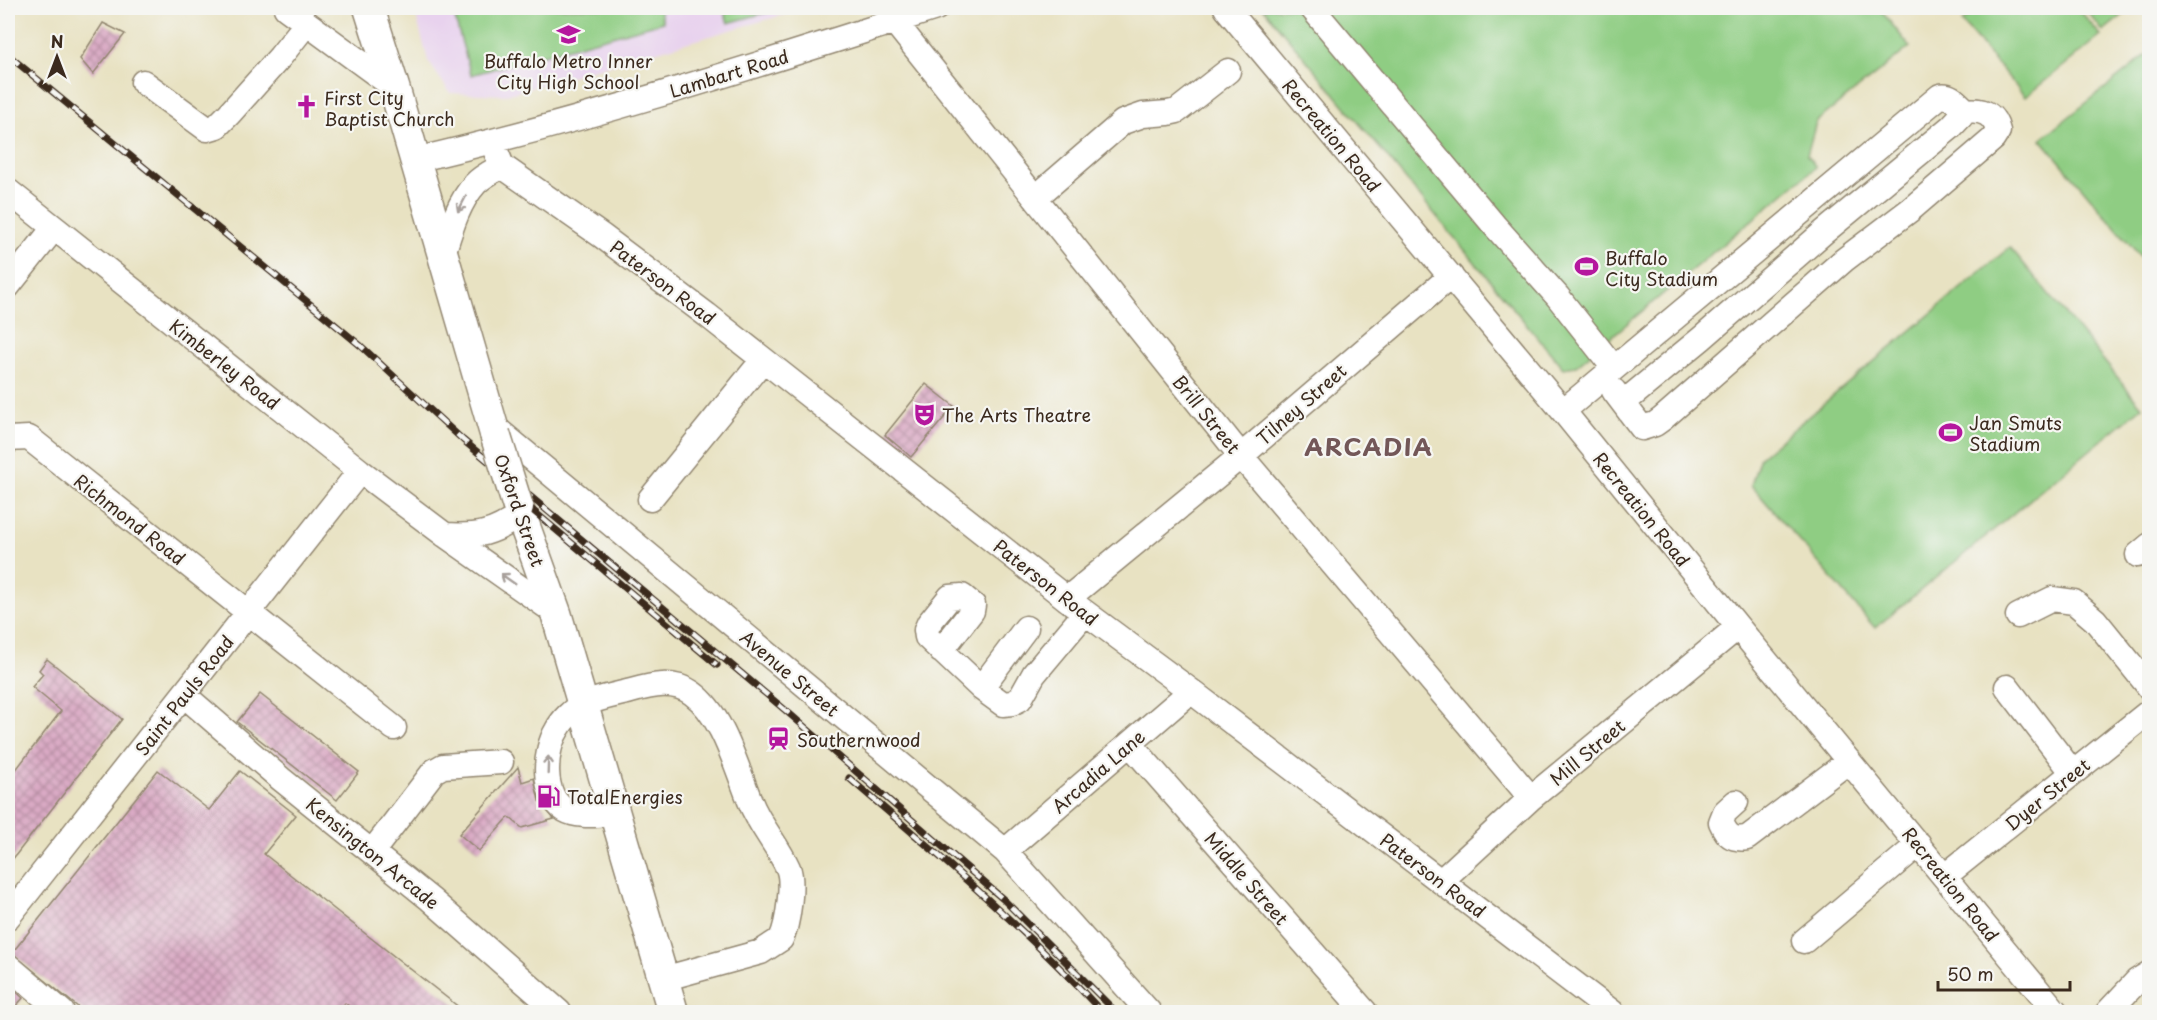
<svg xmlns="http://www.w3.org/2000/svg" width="2157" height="1020" font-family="'Playpen Sans',sans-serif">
	<defs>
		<pattern id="building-cross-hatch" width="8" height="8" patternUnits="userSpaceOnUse" patternTransform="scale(1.5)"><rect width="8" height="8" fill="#daaac5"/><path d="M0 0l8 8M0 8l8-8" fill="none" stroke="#b28b9f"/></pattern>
	</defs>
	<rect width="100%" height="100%" fill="#f6f6f2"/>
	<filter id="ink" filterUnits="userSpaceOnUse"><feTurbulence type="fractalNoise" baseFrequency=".0167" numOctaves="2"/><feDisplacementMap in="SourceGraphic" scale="12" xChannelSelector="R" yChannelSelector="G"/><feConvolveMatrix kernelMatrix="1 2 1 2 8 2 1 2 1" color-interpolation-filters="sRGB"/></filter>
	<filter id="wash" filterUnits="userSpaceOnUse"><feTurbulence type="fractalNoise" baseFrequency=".008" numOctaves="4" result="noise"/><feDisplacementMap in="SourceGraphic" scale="24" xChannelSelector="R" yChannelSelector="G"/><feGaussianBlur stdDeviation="1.35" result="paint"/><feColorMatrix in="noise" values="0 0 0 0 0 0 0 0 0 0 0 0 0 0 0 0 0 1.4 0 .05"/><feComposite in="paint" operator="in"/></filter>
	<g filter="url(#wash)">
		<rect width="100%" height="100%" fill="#e8e2c2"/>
		<path fill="#e8d2ee" d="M414,8h393l-301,87 -56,-2 -22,-32z"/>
		<path fill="#8fcd83" stroke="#657c50" stroke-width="1.5" d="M452,8h207l4,14 -192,53z
			M723,8h60l-55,15z
			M1263,8h616l31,39 -94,75 -9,33 9,12 -240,199 -13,2z
			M1979,8h99l23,28 -76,61 -63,-75z
			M2084,8h48l-29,23z
			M2149,53v214l-108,-128z
			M2010,247l132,160 -267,221 -124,-143 9,-28z"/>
		<g id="blocks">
			<path fill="url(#building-cross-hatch)" d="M103,23l22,11 -32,40 -13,-15z
				M926,384l28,22 -43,51 -26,-22z
				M47,659l75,60 -114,146v-100l7,6 46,-60 -29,-24 11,-13 -4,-4z
				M260,694l99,78 -22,28 -100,-78z
				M518,767l4,15 12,-4 5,23 15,18 -32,9 -13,-11 -30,34 -20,-17z
				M158,770l51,40 31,-39 56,44 -32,39 201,158h-108l-12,-9 -8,9h-253l-72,-59z
				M8,984l15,14 -12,14h-3z"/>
		</g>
	</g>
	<g filter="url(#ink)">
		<use href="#blocks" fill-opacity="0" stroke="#928670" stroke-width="1.5"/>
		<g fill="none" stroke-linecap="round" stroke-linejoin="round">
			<defs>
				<path id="minor" d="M286,8l108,79
					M1226,8l337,403 175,216 318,385
					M1312,8l182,217 64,72 56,71
					M894,21l347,435 290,342
					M143,82l64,47 10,-3 12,-12 51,-57 26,-33
					M492,142l10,24 100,70 105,79 360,284 124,92 421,321
					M415,160c177,-41 349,-97 521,-152
					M8,191l352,280 85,64 111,78
					M1035,198l88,-76 20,-7 25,-2 9,-2 51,-40
					M442,257c8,-25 15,-53 33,-73 6,-7 18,-13 27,-18
					M8,286l46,-58
					M1614,391l28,37 13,-4 7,-5 182,-159 66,-50 83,-71 5,-8c-4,-17 -15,-22 -32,-20
					M1563,411l377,-315c11,-3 18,8 26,15l-15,16 -127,105 -122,106 -79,65
					M492,425l513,426 144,161
					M8,439l21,-1 365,290
					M650,499l113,-139
					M445,535c33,2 48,-1 75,-20
					M2138,555l12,-10
					M1067,599l174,-143 210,-180
					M2018,616l34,-17 22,3 21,18 55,68
					M941,651l31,-40 1,-6 -11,-9 -12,1 -21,26 -3,7 1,7 54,51 22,16 9,-1 8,-4 14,-25 51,-61
					M2007,687l66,86
					M981,688l45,-60
					M184,695l97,84 149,120 129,113
					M1130,744l235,268
					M1736,802l-11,10 -4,10c6,14 11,18 26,16l102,-77
					M614,814c-15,0 -35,4 -49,-4 -24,-15 -21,-59 -8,-80 5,-10 16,-21 26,-25 14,-7 33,-10 48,-14 22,-6 42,-11 61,2 31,22 44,74 58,108 9,24 27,43 38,67 6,14 0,57 -7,71l-20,13 -98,27
					M1005,851l186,-160
					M372,852l62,-81 9,-5 58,-4
					M1945,876l205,-165
					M1441,881l90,-83 207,-171
					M8,917l352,-446
					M1804,941l115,-97
					M8,966l54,46
					M2108,1012l29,-31 13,-8"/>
				<path id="major" d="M369,8l25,79 101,347
					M518,507l38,106 117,399"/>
			</defs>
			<use href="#minor" stroke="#928670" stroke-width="27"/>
			<use href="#major" stroke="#928670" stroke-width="33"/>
			<use href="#minor" stroke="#fff" stroke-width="24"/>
			<use href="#major" stroke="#fff" stroke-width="30"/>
			<defs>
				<path id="rail" d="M8,55l353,291 102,94 321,269 219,190 113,113
					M499,482l218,183
					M849,778c87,75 175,149 253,234"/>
			</defs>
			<use href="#rail" stroke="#3b2a1e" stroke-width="7"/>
			<use href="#rail" stroke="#f6f6f2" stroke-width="4.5" stroke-dasharray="14" stroke-linecap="butt"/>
			<defs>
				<path id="major-bridge" d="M495,434l23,73"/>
			</defs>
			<use href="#major-bridge" stroke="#928670" stroke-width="33" stroke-linecap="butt"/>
			<use href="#major-bridge" stroke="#fff" stroke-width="30"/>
		</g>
		<defs><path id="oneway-shaft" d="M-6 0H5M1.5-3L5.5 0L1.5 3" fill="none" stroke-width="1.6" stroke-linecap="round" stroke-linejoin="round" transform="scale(1.5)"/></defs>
		<g stroke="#a79f9a">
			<use href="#oneway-shaft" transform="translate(462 204) rotate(118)"/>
			<use href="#oneway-shaft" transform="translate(508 579) rotate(-145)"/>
			<use href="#oneway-shaft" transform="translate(548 765) rotate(-88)"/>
		</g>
	</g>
	<defs>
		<symbol id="school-bare" viewBox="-9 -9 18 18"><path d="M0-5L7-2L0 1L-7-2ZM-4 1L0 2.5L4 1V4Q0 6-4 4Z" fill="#b5179e" stroke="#f6f6f2" stroke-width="2.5" paint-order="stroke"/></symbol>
		<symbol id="church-bare" viewBox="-9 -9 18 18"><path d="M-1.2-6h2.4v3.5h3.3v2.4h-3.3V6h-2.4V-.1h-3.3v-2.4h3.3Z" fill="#b5179e" stroke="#f6f6f2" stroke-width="2.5" paint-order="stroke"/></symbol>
		<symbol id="stadium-bare" viewBox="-9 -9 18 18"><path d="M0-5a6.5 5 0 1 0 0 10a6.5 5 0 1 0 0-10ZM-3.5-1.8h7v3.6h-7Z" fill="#b5179e" stroke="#f6f6f2" stroke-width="2.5" paint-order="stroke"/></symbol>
		<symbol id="theatre-bare" viewBox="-9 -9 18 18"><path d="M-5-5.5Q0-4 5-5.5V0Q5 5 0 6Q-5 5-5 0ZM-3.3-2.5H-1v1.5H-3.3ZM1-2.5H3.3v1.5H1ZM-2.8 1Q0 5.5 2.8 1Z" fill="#b5179e" stroke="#f6f6f2" stroke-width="2.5" paint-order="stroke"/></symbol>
		<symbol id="station-bare" viewBox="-9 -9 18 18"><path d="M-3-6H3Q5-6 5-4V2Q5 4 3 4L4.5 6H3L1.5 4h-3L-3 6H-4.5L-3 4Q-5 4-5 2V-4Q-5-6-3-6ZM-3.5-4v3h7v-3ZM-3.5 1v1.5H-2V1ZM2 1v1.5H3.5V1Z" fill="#b5179e" stroke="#f6f6f2" stroke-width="2.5" paint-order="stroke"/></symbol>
		<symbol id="fuel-bare" viewBox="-9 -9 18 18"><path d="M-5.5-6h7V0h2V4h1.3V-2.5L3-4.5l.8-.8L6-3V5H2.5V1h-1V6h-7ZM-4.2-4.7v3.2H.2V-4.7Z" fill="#b5179e" stroke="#f6f6f2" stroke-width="2.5" paint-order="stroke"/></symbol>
	</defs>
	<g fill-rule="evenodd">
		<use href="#school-bare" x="552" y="18" width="33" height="33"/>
		<use href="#church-bare" x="290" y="90" width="33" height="33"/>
		<use href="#stadium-bare" x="1570" y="250" width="33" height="33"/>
		<use href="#theatre-bare" x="908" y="398" width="33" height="33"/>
		<use href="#stadium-bare" x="1934" y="416" width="33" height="33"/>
		<use href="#station-bare" x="762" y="722" width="33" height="33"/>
		<use href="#fuel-bare" x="532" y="780" width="33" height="33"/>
	</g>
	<g text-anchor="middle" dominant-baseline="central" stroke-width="4.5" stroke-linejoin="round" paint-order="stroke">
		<g font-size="18" fill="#3b2a1e" stroke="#f6f6f2" text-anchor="start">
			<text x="568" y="60" text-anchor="middle">Buffalo Metro Inner<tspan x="568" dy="21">City High School</tspan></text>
			<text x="324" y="97">First City<tspan x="324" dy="21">Baptist Church</tspan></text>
			<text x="1605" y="257">Buffalo<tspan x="1605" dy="21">City Stadium</tspan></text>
			<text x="942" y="414">The Arts Theatre</text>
			<text x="1969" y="422">Jan Smuts<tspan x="1969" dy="21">Stadium</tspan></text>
			<text x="797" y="739">Southernwood</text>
			<text x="567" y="796">TotalEnergies</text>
		</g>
		<g font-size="18" fill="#3b2a1e" stroke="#f6f6f2">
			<text transform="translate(729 73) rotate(-17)">Lambart Road</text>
			<text transform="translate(1332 135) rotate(50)">Recreation Road</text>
			<text transform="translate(663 282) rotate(37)">Paterson Road</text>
			<text transform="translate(225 364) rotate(38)">Kimberley Road</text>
			<text transform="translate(1301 404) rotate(-41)">Tilney Street</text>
			<text transform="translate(1207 414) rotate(51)">Brill Street</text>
			<text transform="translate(1642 509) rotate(51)">Recreation Road</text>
			<text transform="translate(520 510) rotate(71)">Oxford Street</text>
			<text transform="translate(130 519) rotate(38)">Richmond Road</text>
			<text transform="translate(1046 582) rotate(38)">Paterson Road</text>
			<text transform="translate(790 673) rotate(40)">Avenue Street</text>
			<text transform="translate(184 695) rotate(-52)">Saint Pauls Road</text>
			<text transform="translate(1587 752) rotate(-40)">Mill Street</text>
			<text transform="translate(1098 771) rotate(-41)">Arcadia Lane</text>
			<text transform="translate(2047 794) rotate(-39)">Dyer Street</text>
			<text transform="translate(373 853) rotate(39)">Kensington Arcade</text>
			<text transform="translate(1433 875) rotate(37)">Paterson Road</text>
			<text transform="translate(1247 878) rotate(49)">Middle Street</text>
			<text transform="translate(1951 884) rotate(51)">Recreation Road</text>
		</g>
		<g font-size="24" font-weight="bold" letter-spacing="1.5" fill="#735758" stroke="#f6f6f2">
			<text x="1369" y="446">ARCADIA</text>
		</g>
	</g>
	<rect width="2157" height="1020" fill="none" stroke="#f6f6f2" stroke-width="30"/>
	<g transform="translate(57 57)" stroke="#f6f6f2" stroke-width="4.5" paint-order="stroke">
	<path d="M0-4.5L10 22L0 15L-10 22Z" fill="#3b2a1e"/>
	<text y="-9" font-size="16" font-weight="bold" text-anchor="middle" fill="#3b2a1e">N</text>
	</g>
	<path d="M1938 981v9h132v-9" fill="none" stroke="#3b2a1e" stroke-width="3"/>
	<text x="1947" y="981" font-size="18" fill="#3b2a1e" stroke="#f6f6f2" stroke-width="4.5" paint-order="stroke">50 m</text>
</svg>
